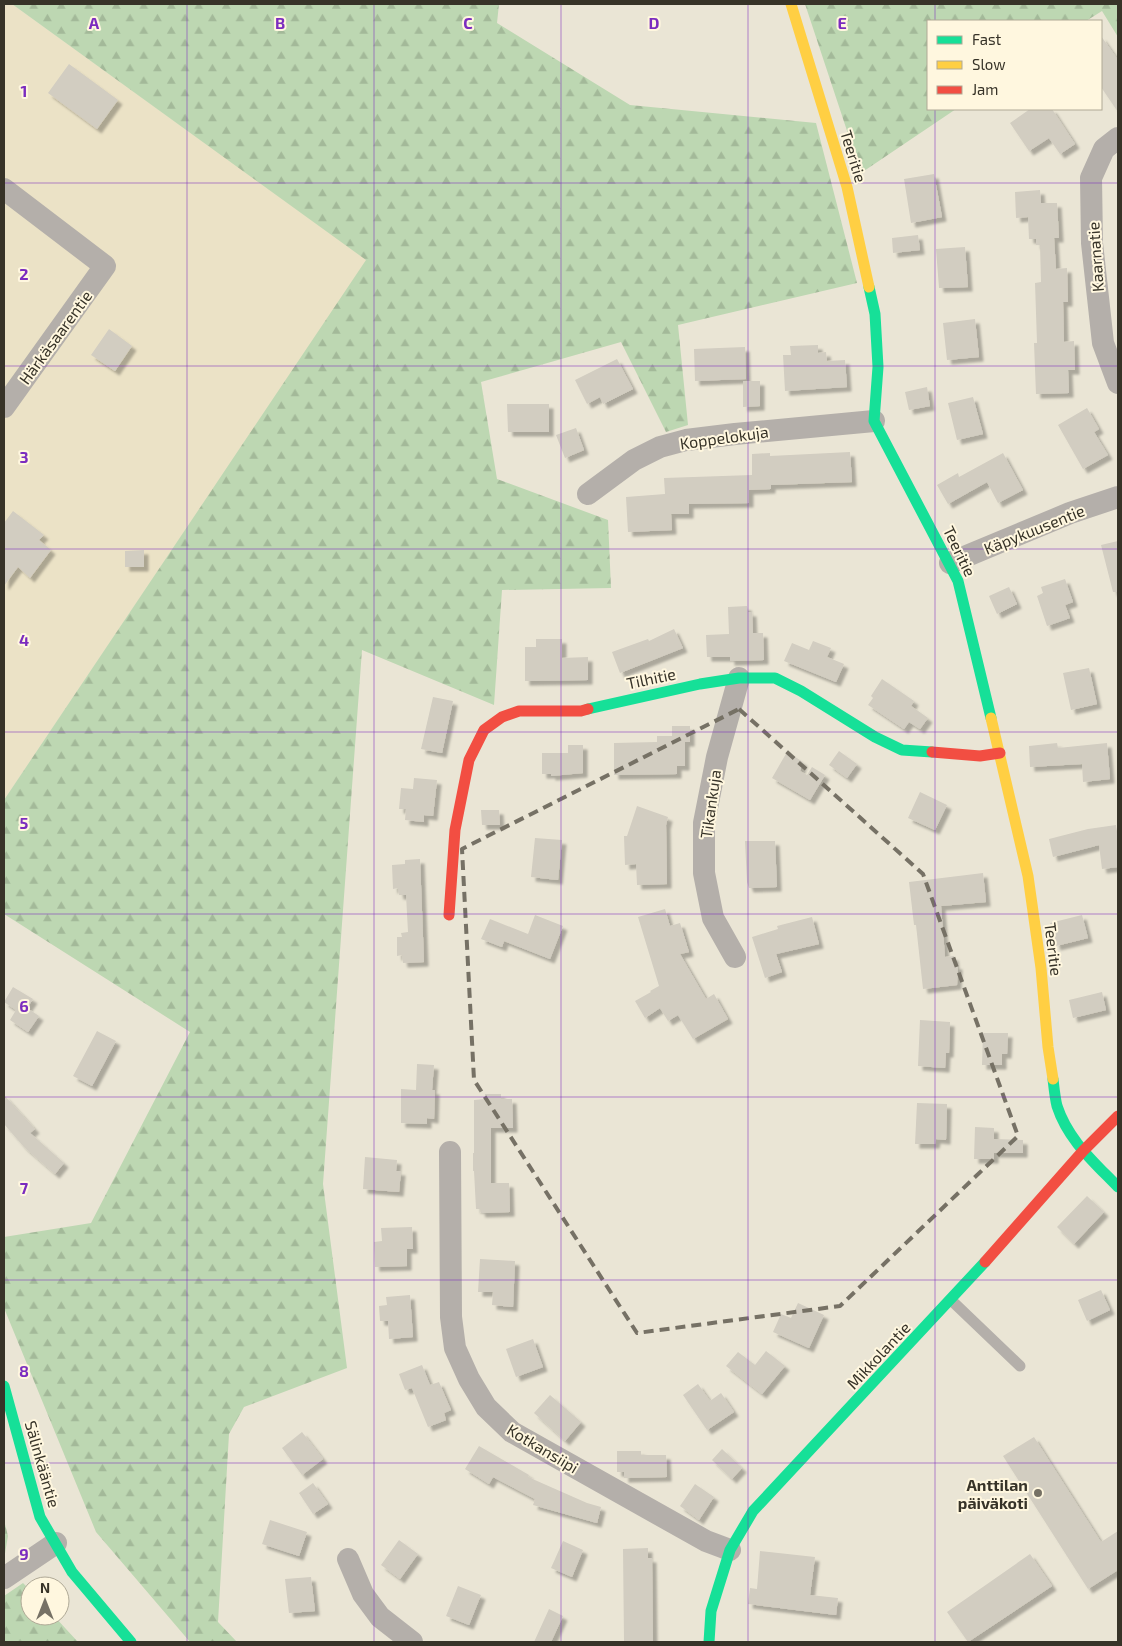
<svg xmlns="http://www.w3.org/2000/svg" width="1122" height="1646" font-family="'Exo 2',sans-serif">
	<defs>
		<pattern id="forest-firs" width="22" height="20" patternUnits="userSpaceOnUse" patternTransform="scale(1.25)"><rect width="22" height="20" fill="#bdd7b2"/><path d="M5 1l3.5 6h-7zM16 11l3.5 6h-7z" fill="#a3b999"/></pattern>
		<filter id="shadow"><feDropShadow dx="4.5" dy="4.5" stdDeviation="1" flood-color="#0004"/></filter>
	</defs>
	<rect width="100%" height="100%" fill="#eae5d5"/>
	<path fill="#ebe2c6" d="M4,4h8l355,256 -363,540z"/>
	<path fill="url(#forest-firs)" d="M12,4h487l-2,19 133,82 186,18 41,160 -179,42 10,100 -22,7 -45,-90 -140,40 16,97 111,41 3,68 -109,2 -8,115 -132,-55 -39,534 24,184 -103,39 -15,27 -11,188 19,20h-47l-94,-110 -92,-224v-71l87,-14 99,-191 -186,-118v-114l362,-540z
		M805,4h313v33l-16,-26 -16,10h-158v88h28l-95,64z
		M4,1520l4,16 -4,23z
		M23,1583l7,7v26h24l24,26h-74v-46z"/>
	<path fill="#d2cdc1" filter="url(#shadow)" d="M1101,36l17,24v52l-17,-25z
		M69,64l49,36 -21,29 -49,-36z
		M1030,109h22l23,35 -15,10 -11,-16 -20,13 -19,-28z
		M934,174l8,43 -31,6 -7,-44z
		M1040,190l1,13h16l2,35h-5l2,31 11,-1 1,34h-5l1,40 10,-1 1,29h-7l1,23 -33,1 -2,-51h3l-2,-60 6,-1 -1,-37h-4v-6h-7l-1,-22 -12,1 -1,-26z
		M918,235l2,15 -27,3 -1,-15z
		M965,247l3,40 -29,1 -3,-39z
		M975,319l4,38 -32,3 -4,-37z
		M109,329l23,17 -17,25 -24,-16z
		M818,345v8l8,-1 1,9 18,-1 2,27 -62,4 -2,-36h8l-1,-9z
		M745,347l1,32 -51,2 -1,-32z
		M617,359l16,30 -30,15 -3,-7 -13,7 -12,-24z
		M743,381h17v25l-17,1z
		M927,387l3,19 -21,4 -4,-18z
		M973,397l10,37 -26,6 -9,-37z
		M507,404h42v28h-41z
		M1087,408l12,21 -5,3 14,23 -25,14 -25,-44z
		M576,428l8,22 -19,8 -9,-23z
		M850,452l2,30 -81,3v4l-22,1v13l-60,1v10h-18l1,16 -44,2 -2,-35 39,-3 -1,-16 88,-3v-21l18,-1v3z
		M1003,453l20,37 -25,13 -11,-21 -39,22 -11,-19 21,-12 1,4z
		M13,511l31,24 -5,5 12,10 -21,28 -12,-11 -14,19v-63z
		M1118,541v51h-5l-12,-47z
		M144,550v17h-19v-16z
		M1065,579l8,23 -8,3 5,13 -23,8 -10,-30 6,-3 -2,-6z
		M1009,587l8,17 -20,10 -8,-18z
		M747,606l1,6h4l1,21h10l1,27 -34,1v-4h-23l-1,-22 23,-1 -1,-27z
		M674,629l9,19 -63,25 -8,-21 36,-13 1,2z
		M536,639h26v19l26,-1v23l-63,1v-34h11z
		M813,641l18,7 -4,9 17,7 -8,18 -52,-21 8,-18 17,7z
		M1089,668l8,36 -26,6 -8,-37z
		M882,679l32,22 -3,5 17,12 -8,11 -11,-7 -5,7 -36,-24 5,-7 -2,-2z
		M433,697l20,4 -11,52 -21,-4z
		M672,726h18v16h-5v24h-8v8l-63,1v-32l43,-1v-6h15z
		M1057,743l1,5 49,-5 3,36 -27,3 -1,-18 -52,3 -1,-21z
		M568,745h15v28l-32,3v-2h-9v-21h26z
		M839,751l18,13 -10,14 -18,-13z
		M787,752l16,10 -3,9 7,4 5,-8 13,8 -15,25 -38,-22z
		M414,778l23,2 -4,36 -9,-1v7l-19,-2 1,-11h-7l2,-21 12,1z
		M920,792l27,13 -12,25 -27,-12z
		M637,806l31,11 -2,8 1,59 -30,1 -1,-21 -11,1 -1,-29h3z
		M481,810h18l1,15h-18z
		M1116,825l2,17v25l-16,2 -3,-24 -46,12 -4,-18 39,-10z
		M535,838l27,2 -4,40 -27,-3z
		M745,841h30l2,46 -28,1 -2,-6z
		M420,859l4,103 -21,1 -1,-8 -5,1v-19h5l-1,-4 7,-1 -2,-37h-7l-1,-7 -5,1 -1,-24 13,-1v-4z
		M983,873l3,29 -45,4 4,51 9,-1 1,9h3l-1,20 -34,4 -7,-64h-2l-5,-43z
		M665,909l5,17 10,-3 9,29 -9,2 26,45 8,-5 14,25 -35,20 -15,-24 -10,6 -8,-13 -15,10 -10,-17 16,-9 -1,-1 9,-5 -21,-69z
		M535,915l28,11 -13,33 -46,-18 -2,6 -21,-8 9,-20 38,15z
		M1082,915l6,23 -32,8 -6,-23z
		M812,917l7,27 -43,10 6,18 -17,6 -13,-41 26,-8 -1,-3z
		M13,987l20,12 -6,9 12,8 -11,16 -18,-12 6,-10 -12,-8z
		M1102,992l4,18 -33,8 -4,-18z
		M920,1020l30,2 -1,31h-3l-1,15 -27,-2z
		M97,1031l19,10 -24,45 -19,-10z
		M983,1033h25l-1,21h-5v11h-20z
		M417,1064l17,1 -2,25h3l-1,29 -7,-1v6l-26,-1v-34l15,1z
		M485,1094h16v5h11l1,29h-22v55h18l1,29 -29,1 -1,-4h-4l-2,-38h-1v-18h1v-53l11,-1z
		M4,1095l31,34 -5,4 34,30 -9,11 -31,-27 -20,-23z
		M917,1103l30,1 -1,36 -10,-1 -1,5h-20z
		M975,1127l19,1v11l29,1v13h-29v6h-20z
		M365,1157l32,3 -1,11h5l-2,21 -36,-3z
		M1087,1196l17,16 -30,32 -17,-17z
		M412,1227l1,22h-6v17l-32,1 -1,-25 8,-1 -1,-13z
		M480,1259l35,2 -2,46 -21,-2 1,-13h-15z
		M1101,1290l9,20 -23,11 -9,-21z
		M410,1295l3,42 -24,2 -1,-18h-8l-1,-15 8,-1 -1,-8z
		M798,1303l26,12 -15,33 -36,-16 8,-18 10,4z
		M533,1339l10,28 -27,10 -10,-28z
		M766,1351l19,15 -23,28 -36,-28 12,-14 17,13z
		M422,1365l8,20 9,-3 12,28 -7,3 2,7 -18,7 -16,-39 -7,2 -6,-16z
		M698,1384l12,17 11,-8 13,19 -27,18 -24,-35z
		M550,1395l31,27 -16,19 -31,-28z
		M302,1432l21,27 -21,16 -20,-27z
		M1034,1437l67,105 17,-11v39l-30,19 -85,-133z
		M479,1446l50,29 -1,2 59,26 14,4 -4,16 -64,-18 2,-6 -42,-22 -4,7 -24,-15z
		M722,1449l20,19 -10,11 -20,-19z
		M617,1451h24v4h25l1,22 -43,1v-6h-7z
		M313,1483l15,21 -15,10 -14,-21z
		M695,1484l19,13 -15,23 -19,-14z
		M270,1520l37,12 -8,24 -37,-12z
		M399,1540l19,14 -18,25 -19,-14z
		M563,1541l20,9 -11,27 -21,-9z
		M648,1548v10h4l1,84h-29l-1,-93z
		M760,1551l55,6 -5,38 28,3 -2,17 -88,-11 2,-16 7,1z
		M1030,1554l22,32 -84,56 -21,-30z
		M311,1577l4,34 -26,2 -4,-34z
		M458,1586l23,9 -12,30 -23,-9z
		M549,1609l14,7 -12,26h-17z"/>
	<g fill="none" stroke-linecap="round" stroke-linejoin="round">
		<path stroke="#b4afaa" stroke-width="11" d="M951,1300l69,66"/>
		<path stroke="#b4afaa" stroke-width="22" d="M1118,138l-14,11 -13,29 1,65 11,100 15,40
			M4,189l101,77 -101,141
			M588,494l46,-34 26,-13 26,-7 49,-6 139,-13
			M950,563l120,-50 48,-16
			M735,957l-22,-39 -9,-45v-50l13,-66 22,-79
			M450,1152l1,165 4,31 14,31 17,28 26,25 194,109 24,9
			M348,1559l15,35 17,23 32,25
			M4,1578l52,-35"/>
		<path stroke="#16e098" stroke-width="11" d="M869,287l6,27 3,53 -4,54 84,160 33,137
			M588,709l112,-25 39,-6h36l26,13 74,46 27,13 30,2
			M1053,1079c1,9 2,19 4,27 11,34 37,56 61,81
			M4,1386l36,131 32,55 59,70
			M709,1642l2,-31 19,-61 23,-39 232,-249"/>
		<path stroke="#ffcf43" stroke-width="11" d="M791,4l56,183 22,100
			M991,718l37,158 13,92 7,79 5,32"/>
		<path stroke="#f24e42" stroke-width="11" d="M932,752l48,4 20,-3
			M449,915l6,-85 14,-70 15,-30 18,-13 17,-6h62l7,-2
			M985,1262l98,-111 35,-35"/>
	</g>
	<path fill="none" stroke="#767165" stroke-width="4" stroke-dasharray="10 6" stroke-linejoin="round" d="M739,709l184,165 95,262 -178,170 -203,27 -163,-253 -12,-231z"/>
	<path fill="none" stroke="#7b2cbf" stroke-width="1" stroke-opacity="0.55" d="M187,4v1638M374,4v1638M561,4v1638M748,4v1638M935,4v17M935,109v1533M4,183h1114M4,366h1114M4,549h1114M4,732h1114M4,914h1114M4,1097h1114M4,1280h1114M4,1463h1114"/>
	<circle fill="#767165" stroke="#fff7df" stroke-width="2" cx="1038" cy="1493" r="5"/>
	<g text-anchor="middle" dominant-baseline="central" stroke-width="4" stroke-linejoin="round" paint-order="stroke">
		<g font-size="16" fill="#373328" stroke="#fff7df">
			<text transform="translate(854 156) rotate(73)">Teeritie</text>
			<text transform="translate(1095 257) rotate(-94)">Kaarnatie</text>
			<text transform="translate(55 337) rotate(-54)">Härkäsaarentie</text>
			<text transform="translate(724 437) rotate(-8)">Koppelokuja</text>
			<text transform="translate(1034 529) rotate(-22)">Käpykuusentie</text>
			<text transform="translate(960 551) rotate(64)">Teeritie</text>
			<text transform="translate(651 678) rotate(-12)">Tilhitie</text>
			<text transform="translate(710 804) rotate(-82)">Tikankuja</text>
			<text transform="translate(1054 949) rotate(83)">Teeritie</text>
			<text transform="translate(878 1355) rotate(-47)">Mikkolantie</text>
			<text transform="translate(543 1448) rotate(31)">Kotkansiipi</text>
			<text transform="translate(43 1464) rotate(74)">Sälinkääntie</text>
		</g>
		<g font-size="16" font-weight="bold" fill="#373328" stroke="#fff7df" text-anchor="end">
			<text x="1028" y="1484">Anttilan<tspan x="1028" dy="18">päiväkoti</tspan></text>
		</g>
	</g>
	<g font-size="16" text-anchor="middle" font-weight="bold" fill="#7b2cbf" stroke="#fff7df" stroke-width="4" stroke-linejoin="round" paint-order="stroke">
		<text x="94" y="29">A</text>
		<text x="280" y="29">B</text>
		<text x="468" y="29">C</text>
		<text x="654" y="29">D</text>
		<text x="842" y="29">E</text>
		<text x="24" y="97">1</text>
		<text x="24" y="280">2</text>
		<text x="24" y="463">3</text>
		<text x="24" y="646">4</text>
		<text x="24" y="829">5</text>
		<text x="24" y="1012">6</text>
		<text x="24" y="1194">7</text>
		<text x="24" y="1377">8</text>
		<text x="24" y="1560">9</text>
	</g>
	<rect width="1122" height="1646" fill="none" stroke="#373328" stroke-width="10"/>
	<rect x="927" y="20" width="175" height="90" fill="#fff7df" stroke="#afa996"/>
	<rect x="937" y="36" width="25" height="8" fill="#16e098" stroke="#afa996"/>
	<text x="972" y="45" font-size="15" fill="#373328">Fast</text>
	<rect x="937" y="61" width="25" height="8" fill="#ffcf43" stroke="#afa996"/>
	<text x="972" y="70" font-size="15" fill="#373328">Slow</text>
	<rect x="937" y="86" width="25" height="8" fill="#f24e42" stroke="#afa996"/>
	<text x="972" y="95" font-size="15" fill="#373328">Jam</text>
	<g transform="translate(45 1601)"><circle r="24" fill="#fff7df" stroke="#afa996"/>
	<path d="M0-4L9 19L0 12L-9 19Z" fill="#767165"/>
	<text y="-8" font-size="14" font-weight="bold" text-anchor="middle" fill="#373328">N</text>
	</g>
</svg>
